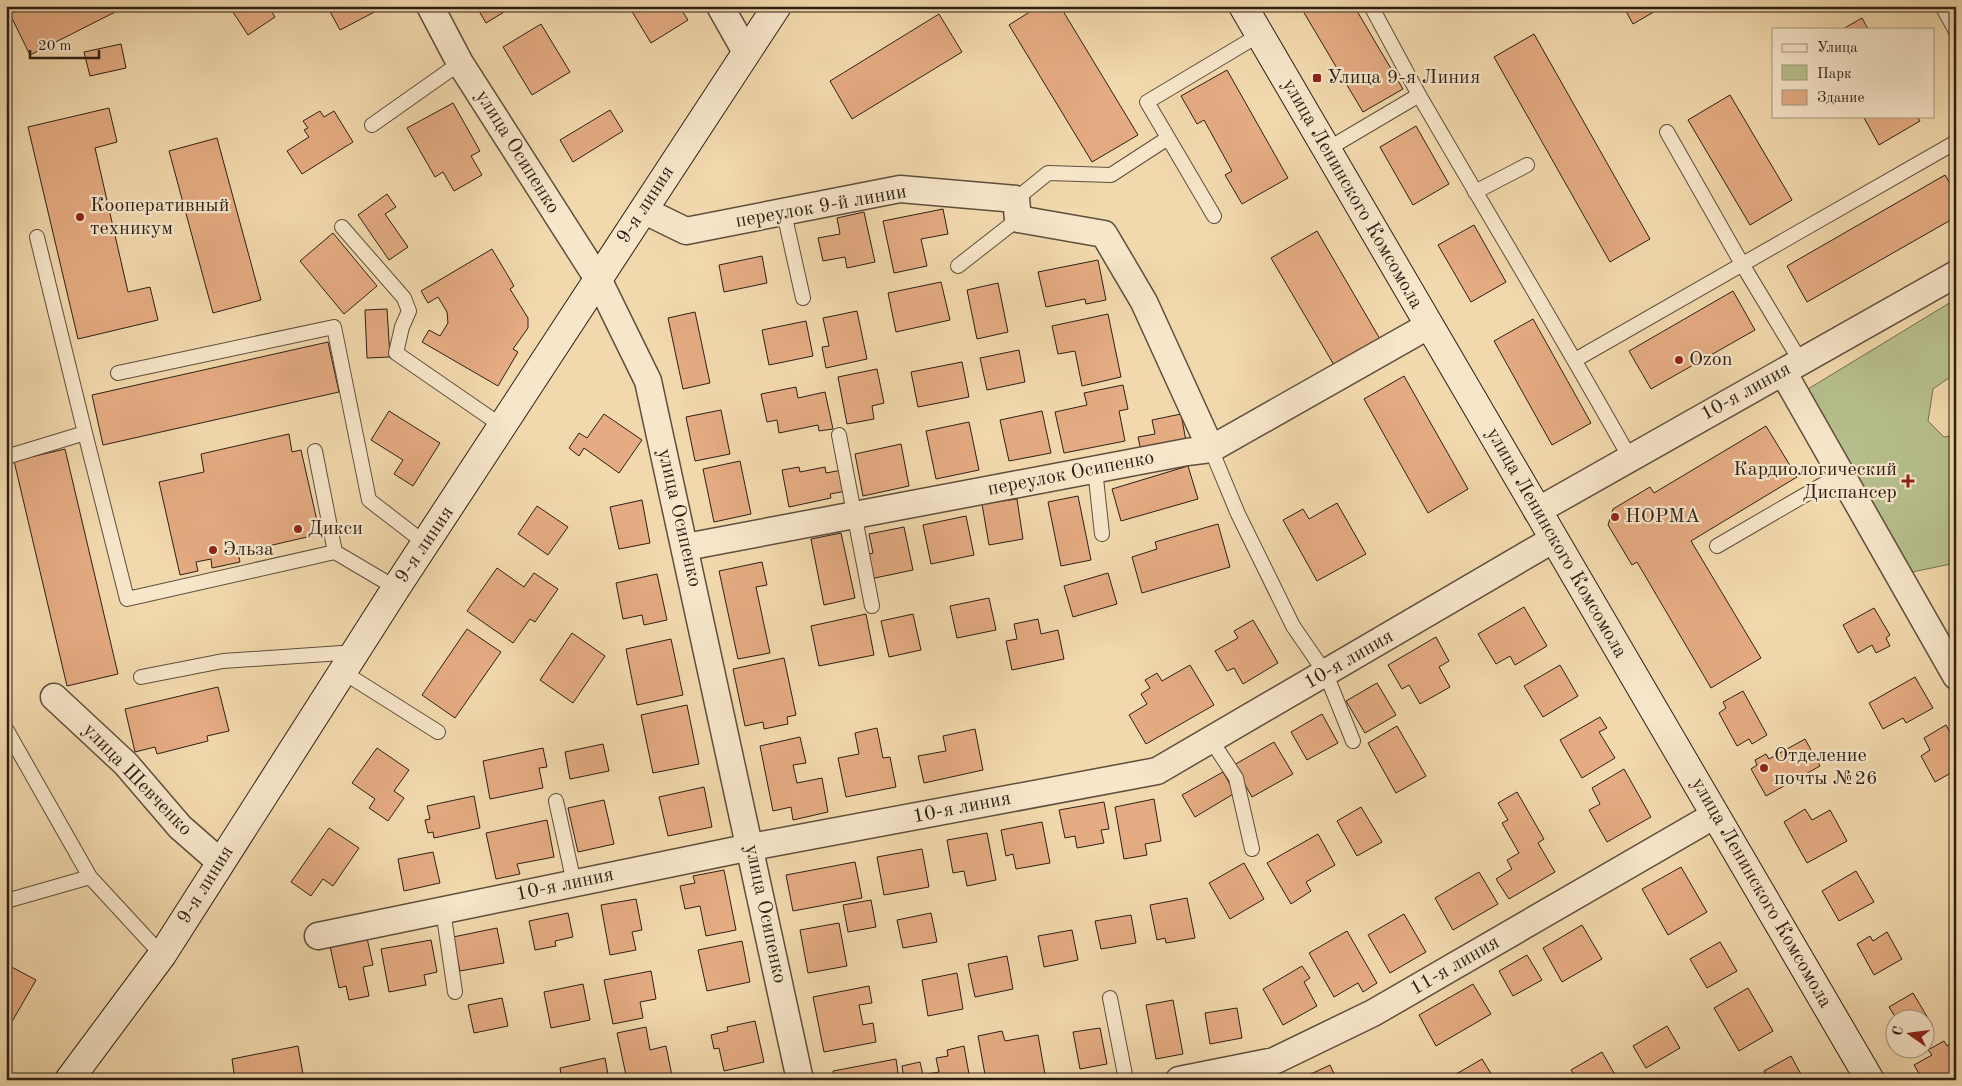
<svg xmlns="http://www.w3.org/2000/svg" width="1962" height="1086" font-family="'Old Standard TT',serif">
	<rect width="100%" height="100%" fill="#f2d9ad"/>
	<filter id="stains"><feTurbulence type="fractalNoise" baseFrequency=".004" numOctaves="4"/><feColorMatrix values="0 0 0 0 .2 0 0 0 0 .09 0 0 0 0 .02 0 0 0 .5 -.17"/></filter>
	<radialGradient id="worn" r=".72"><stop offset=".6" stop-color="#630" stop-opacity="0"/><stop offset="1" stop-color="#630" stop-opacity=".3"/></radialGradient>
	<path fill="#b7c08d" stroke="#727052" d="M1956,299v74l-23,16 -5,32 16,16 12,-2v128l-44,9 -104,-183z"/>
	<path fill="#e5ab82" stroke="#2d1f16" d="M6,6h121l-97,49z
		M229,6h39l7,11 -27,18z
		M327,6h59l-46,24z
		M476,6h38l-28,17z
		M638,6h41l9,14 -37,23 -20,-33z
		M1039,6h21l78,129 -46,27 -83,-137z
		M1300,6h54l49,83 -40,23z
		M1623,6h41l-31,18z
		M939,14l23,38 -110,67 -22,-38z
		M1862,18l6,11h-25z
		M541,24l29,48 -38,23 -29,-48z
		M1534,34l116,205 -40,23 -116,-205z
		M121,44l5,24 -36,8 -6,-24z
		M1227,70l61,108 -46,26 -17,-29 7,-4 -28,-51 -7,4 -16,-28z
		M1730,95l62,105 -42,25 -62,-105z
		M453,103l27,48 -9,5 11,19 -28,16 -11,-19 -8,5 -28,-49z
		M109,108l8,34 -22,6 33,144 22,-5 8,33 -80,19 -50,-212z
		M610,110l13,21 -50,31 -13,-22z
		M320,111l4,6 10,-6 19,31 -51,32 -15,-23 22,-14 -5,-7 4,-2 -5,-7z
		M1863,116h54l3,5 -41,24z
		M1416,126l33,58 -36,21 -33,-58z
		M217,138l44,162 -48,13 -44,-162z
		M1945,175l11,18v24l-149,85 -20,-36z
		M387,194l9,13 -11,7 23,33 -19,13 -31,-45z
		M943,209l5,25 -27,5 6,27 -33,7 -11,-52z
		M864,212l11,50 -28,6 -2,-11 -22,4 -5,-23 22,-4 -3,-16z
		M1474,225l32,57 -35,20 -33,-57z
		M1317,231l63,108 -46,26 -63,-107z
		M333,233l44,53 -33,28 -44,-53z
		M492,249l22,37 -4,3 18,29v10l-15,21 5,3 -20,34 -76,-44 7,-12 11,6 8,-13 -1,-11 -9,-15 -10,6 -7,-12z
		M762,256l5,27 -43,9 -5,-27z
		M1098,260l8,40 -20,4 -1,-5 -39,8 -8,-35z
		M941,282l9,38 -54,12 -8,-39z
		M998,283l10,49 -31,7 -10,-49z
		M1733,291l22,39 -104,59 -22,-38z
		M387,309l3,48 -23,1 -2,-48z
		M857,311l10,48 -41,9 -4,-21 7,-1 -6,-28z
		M695,312l15,71 -27,6 -15,-71z
		M1108,314l13,63 -39,9 -7,-35 -17,3 -6,-28z
		M1533,319l58,104 -39,22 -58,-104z
		M806,321l7,35 -44,9 -7,-35z
		M328,342l11,50 -236,53 -11,-50z
		M1019,350l6,32 -38,8 -7,-32z
		M962,362l7,35 -51,10 -7,-35z
		M877,369l7,34 -12,3 2,13 -27,5 -9,-47z
		M1404,376l64,113 -40,24 -64,-114z
		M1123,385l5,24 -9,2 6,30 -61,12 -9,-41 32,-7 -3,-12z
		M796,387l2,11 27,-6 8,37 -14,2 -1,-6 -39,8 -2,-13 -10,2 -6,-28z
		M721,410l9,44 -35,7 -9,-44z
		M389,411l51,32 -27,43 -19,-12 9,-14 -32,-20z
		M1042,411l9,42 -42,8 -9,-41z
		M604,414l38,26 -23,33 -35,-25 -5,8 -10,-8 10,-15 8,5z
		M1181,414l5,27 -45,10 -3,-14 17,-3 -3,-14z
		M969,422l10,48 -43,9 -10,-48z
		M1766,426l31,51 -106,64 70,117 -50,30 -74,-126 -5,3 -24,-40 5,-16 37,-22 4,6z
		M289,434l3,18 9,-2 19,84 -82,19 2,9 -28,6 -1,-9 -15,3 2,9 -18,4 -21,-93 45,-10 -3,-18z
		M901,444l8,42 -46,10 -8,-42z
		M65,449l53,225 -51,12 -53,-225z
		M740,461l11,53 -37,8 -11,-53z
		M1188,466l10,33 -77,22 -9,-32z
		M799,467l1,5 25,-5 1,6 16,-3 4,21 -16,3 1,4 -42,9 -7,-37z
		M1078,496l13,64 -30,6 -13,-64z
		M1017,499l6,40 -34,6 -7,-41z
		M642,500l8,43 -31,6 -9,-42z
		M1337,503l29,51 -49,27 -34,-61 20,-11 6,10z
		M537,506l31,21 -20,28 -30,-21z
		M966,516l8,39 -43,9 -8,-39z
		M1218,524l12,43 -88,26 -10,-36 25,-8 -2,-7z
		M904,527l9,43 -43,9 -5,-24 8,-2 -4,-19z
		M841,533l14,65 -31,7 -13,-66z
		M762,562l5,23 -11,2 14,66 -32,6 -19,-88z
		M497,568l27,19 10,-14 24,16 -23,33 -5,-3 -17,24 -46,-32z
		M1108,573l9,31 -44,13 -9,-31z
		M657,574l10,46 -23,5 -2,-10 -19,4 -7,-36z
		M989,598l7,32 -39,8 -7,-32z
		M1524,607l23,39 -32,19 -5,-9 -14,8 -18,-30z
		M1874,608l16,27 -4,3 4,8 -14,7 -4,-8 -14,8 -15,-28z
		M866,614l8,41 -55,11 -8,-40z
		M913,614l8,36 -32,7 -8,-36z
		M1038,619l3,15 17,-4 6,29 -52,11 -6,-29 11,-2 -3,-15z
		M1253,620l25,43 -35,21 -9,-16 -7,3 -12,-20 23,-13 -4,-7z
		M467,629l34,23 -46,66 -33,-23z
		M572,633l33,23 -32,47 -33,-23z
		M1436,637l13,24 -10,6 11,20 -30,17 -11,-19 -7,4 -14,-24z
		M671,639l12,56 -46,10 -11,-56z
		M784,658l12,57 -9,2 1,7 -24,5 -1,-7 -18,4 -12,-57z
		M1190,665l24,40 -68,39 -17,-29 18,-11 -6,-10 9,-6 -5,-8 12,-7 5,8z
		M1560,665l18,31 -35,21 -19,-31z
		M1915,677l18,31 -27,15 -3,-5 -20,11 -14,-26z
		M1377,683l19,32 -31,18 -19,-32z
		M218,687l11,44 -22,5 1,5 -51,13 -2,-7 -20,5 -10,-43z
		M1743,691l24,44 -15,9 -3,-5 -12,7 -18,-33 7,-5 -3,-6z
		M687,705l12,59 -46,9 -12,-58z
		M1322,714l16,29 -31,17 -16,-28z
		M1600,717l7,11 -8,4 16,26 -33,20 -22,-38z
		M1946,725l10,18v27l-21,12 -14,-26 9,-6 -6,-12z
		M1397,726l29,50 -30,17 -28,-50z
		M877,728l6,30 7,-1 6,30 -50,10 -8,-39 21,-4 -4,-21z
		M975,729l8,41 -59,13 -6,-27 28,-5 -3,-15z
		M800,737l6,26 -13,2 4,18 25,-5 6,34 -35,8 -2,-13 -18,4 -13,-65z
		M1805,739l15,27 -54,30 -15,-27 6,-4 -2,-5 11,-6 3,5z
		M1274,742l19,32 -41,23 -18,-32z
		M603,744l6,27 -39,8 -5,-27z
		M377,748l32,22 -15,21 10,7 -16,23 -19,-13 6,-9 -23,-16z
		M543,748l4,19 -8,1 4,20 -53,11 -7,-38z
		M1624,769l27,48 -44,25 -18,-32 11,-6 -8,-16z
		M1223,772l12,21 -40,24 -13,-22z
		M704,787l8,40 -44,9 -9,-39z
		M1517,792l27,47 -6,4 17,29 -46,27 -13,-20 16,-10 -5,-9 12,-7 -17,-30 6,-3 -10,-17z
		M474,796l6,32 -46,10 -1,-6 -5,1 -3,-13 5,-1 -3,-13z
		M1154,799l7,42 -16,3 2,11 -23,4 -9,-52z
		M604,800l10,44 -36,8 -10,-44z
		M1104,802l5,27 -8,1 3,13 -27,5 -2,-12 -10,2 -6,-28z
		M1361,807l21,35 -25,14 -20,-35z
		M1805,809l7,11 18,-10 17,31 -40,22 -23,-41z
		M547,820l7,37 -37,7 3,10 -24,5 -10,-46z
		M1042,822l8,41 -34,6 -3,-15 -7,2 -5,-26z
		M329,828l30,20 -26,38 -10,-7 -12,17 -20,-14z
		M987,833l9,47 -29,6 -3,-15 -11,2 -6,-33z
		M1318,834l17,31 -29,17 5,9 -20,13 -24,-41z
		M922,849l7,38 -45,8 -7,-38z
		M433,852l7,31 -36,8 -6,-32z
		M855,862l7,36 -69,13 -7,-36z
		M1244,863l20,36 -34,20 -21,-36z
		M1681,867l26,45 -39,23 -26,-46z
		M724,870l12,60 -30,6 -6,-30 -15,3 -5,-23 15,-3 -2,-7z
		M1856,871l18,31 -35,19 -17,-30z
		M1479,872l19,32 -45,26 -18,-32z
		M1187,898l8,40 -29,5 -1,-5 -8,2 -7,-35z
		M636,899l6,31 -10,2 4,18 -26,5 -9,-50z
		M871,900l5,27 -28,5 -5,-27z
		M568,913l5,24 -18,4 1,5 -21,4 -6,-29z
		M931,913l6,29 -34,6 -6,-28z
		M1404,914l22,38 -36,21 -22,-38z
		M1131,915l5,28 -35,6 -6,-28z
		M839,923l8,43 -39,7 -8,-43z
		M1582,925l20,34 -40,23 -19,-34z
		M497,928l7,35 -44,8 -7,-34z
		M1072,930l6,30 -34,7 -6,-31z
		M1347,931l30,52 -14,9 -5,-9 -24,14 -25,-44z
		M1887,932l15,27 -28,16 -17,-31 13,-8 3,5z
		M367,938l6,27 -10,2 6,29 -20,4 -3,-14 -7,2 -9,-42z
		M431,940l6,32 -13,3 2,10 -37,7 -8,-43z
		M742,941l8,41 -43,9 -9,-41z
		M1720,942l17,29 -30,17 -17,-29z
		M1527,955l15,25 -29,16 -14,-25z
		M1007,956l6,33 -38,8 -7,-33z
		M6,964l30,16 -30,52z
		M1302,966l8,12 -6,4 13,24 -34,19 -20,-36z
		M651,971l5,28 -16,3 3,16 -30,6 -9,-44z
		M957,973l6,36 -35,7 -6,-36z
		M583,984l7,36 -39,8 -7,-36z
		M1473,984l18,30 -55,32 -17,-31z
		M869,986l3,17 -13,2 4,20 10,-2 3,19 -52,10 -11,-55z
		M1748,988l25,43 -34,20 -25,-43z
		M1913,993l19,32 -8,5v-12h-28l-7,-11z
		M502,998l6,28 -34,7 -6,-28z
		M1173,1000l10,54 -27,5 -10,-54z
		M1237,1008l5,30 -32,6 -5,-31z
		M755,1021l9,41 -40,9 -5,-23 -5,1 -3,-14 17,-4 -1,-4z
		M1667,1026l13,22 -34,20 -13,-22z
		M646,1027l4,23 16,-4 6,30 -19,4h-26l-10,-47z
		M1100,1028l7,36 -27,5 -7,-37z
		M1002,1031l3,10 33,-6 8,45h-60l-8,-44z
		M1944,1041l3,5 7,-4 2,4v34h-33l-9,-15 18,-10 -4,-5z
		M298,1046l6,34h-69l-3,-21z
		M964,1046l6,34h-66l-2,-14 18,-4 3,13 16,-3 -3,-14 12,-2 -1,-6z
		M1602,1052l16,28h-43l2,-1 -6,-9z
		M1791,1056l13,24h-35l-5,-9z
		M605,1058l4,22h-47l-2,-12z
		M896,1059l3,21h-64l-2,-9z
		M1482,1059l13,21h-49z
		M1330,1065l7,15h-39z"/>
	<g fill="none" stroke-linecap="round" stroke-linejoin="round">
		<defs>
			<path id="lane" d="M1371,6l48,89
				M1942,6l14,25
				M372,125l88,-62
				M1667,132l75,132 59,98
				M1326,150l93,-55c70,121 143,241 211,363
				M1475,192l52,-27
				M1016,199l32,-26 63,2 57,-37
				M784,213l19,85
				M1214,216l-67,-114 112,-67
				M342,227l62,71 5,13 -7,16 -6,26 106,73
				M37,237l48,196
				M958,266l60,-47
				M1575,360l381,-218
				M118,373l216,-46 35,173 57,44
				M839,435l33,171
				M1211,449l27,65 55,112 33,48 27,67
				M315,451l20,101
				M6,457l79,-24 42,166 208,-47 61,36
				M1095,469l7,65
				M1717,546l124,-72
				M343,672l95,60
				M141,677l82,-16 133,-9
				M6,729l84,148
				M1211,740l25,38 16,71
				M556,801l18,82
				M6,901l84,-24 72,78
				M443,910l12,82
				M1110,998l16,82"/>
			<path id="street" d="M430,6l30,57 138,216 50,102 152,699
				M720,6l26,46
				M643,210l43,21 214,-42 116,10 2,20 86,15 40,68 67,147
				M1783,372l173,304
				M1537,511l419,-237
				M686,547l501,-95 24,-3 217,-123
				M54,697l72,67 54,63 40,35
				M318,936l433,-89 406,-76 397,-232
				M1179,1080l95,-19 99,-48 342,-198"/>
			<path id="secondary" d="M1243,6l627,1074
				M69,1080l93,-125 234,-367 381,-582"/>
		</defs>
		<use href="#lane" stroke="#5e4e3c" stroke-width="16"/>
		<use href="#street" stroke="#5e4e3c" stroke-width="29"/>
		<use href="#secondary" stroke="#2d1f16" stroke-width="30"/>
		<use href="#lane" stroke="#f7e6ca" stroke-width="14"/>
		<use href="#street" stroke="#f7e6ca" stroke-width="26"/>
		<use href="#secondary" stroke="#f7e6ca" stroke-width="28"/>
	</g>
	<g fill="#8f2418" stroke="#f7e6ca" stroke-width="2">
		<rect x="1312" y="73" width="10" height="10" rx="2.5"/>
		<circle cx="80" cy="217" r="5"/>
		<circle cx="1679" cy="360" r="5"/>
		<path d="M1905.5 473.5h5v5h5v5h-5v5h-5v-5h-5v-5h5z"/>
		<circle cx="1615" cy="517" r="5"/>
		<circle cx="298" cy="529" r="5"/>
		<circle cx="213" cy="550" r="5"/>
		<circle cx="1764" cy="768" r="5"/>
	</g>
	<g text-anchor="middle" dominant-baseline="central" stroke-width="4.5" stroke-linejoin="round" paint-order="stroke">
		<g font-size="20" fill="#2d1f16" stroke="#f7e6ca" text-anchor="start">
			<text x="1327" y="78">Улица 9-я Линия</text>
			<text x="90" y="206">Кооперативный<tspan x="90" dy="23">техникум</tspan></text>
			<text x="1689" y="360">Ozon</text>
			<text x="1897" y="470" text-anchor="end">Кардиологический<tspan x="1897" dy="23">Диспансер</tspan></text>
			<text x="1625" y="517">НОРМА</text>
			<text x="308" y="529">Дикси</text>
			<text x="223" y="550">Эльза</text>
			<text x="1774" y="756">Отделение<tspan x="1774" dy="23">почты №26</tspan></text>
		</g>
		<g font-size="20" fill="#2d1f16" stroke="#f7e6ca">
			<text transform="translate(517 152) rotate(58)">улица Осипенко</text>
			<text transform="translate(1352 194) rotate(60)">улица Ленинского Комсомола</text>
			<text transform="translate(646 205) rotate(-57)">9-я линия</text>
			<text transform="translate(821 207) rotate(-10)">переулок 9-й линии</text>
			<text transform="translate(1746 392) rotate(-29)">10-я линия</text>
			<text transform="translate(1071 474) rotate(-11)">переулок Осипенко</text>
			<text transform="translate(679 518) rotate(77)">улица Осипенко</text>
			<text transform="translate(1556 543) rotate(60)">улица Ленинского Комсомола</text>
			<text transform="translate(425 545) rotate(-56)">9-я линия</text>
			<text transform="translate(1349 660) rotate(-30)">10-я линия</text>
			<text transform="translate(137 780) rotate(46)">улица Шевченко</text>
			<text transform="translate(962 808) rotate(-11)">10-я линия</text>
			<text transform="translate(206 885) rotate(-58)">9-я линия</text>
			<text transform="translate(565 885) rotate(-12)">10-я линия</text>
			<text transform="translate(1761 893) rotate(60)">улица Ленинского Комсомола</text>
			<text transform="translate(765 914) rotate(78)">улица Осипенко</text>
			<text transform="translate(1455 966) rotate(-30)">11-я линия</text>
		</g>
	</g>
	<rect width="1962" height="1086" fill="none" stroke="#f2d9ad" stroke-width="25"/>
	<rect x="8" y="8" width="1947" height="1071" fill="none" stroke="#2d1f16" stroke-width="2.5"/>
	<rect x="12" y="12" width="1937" height="1061" fill="none" stroke="#2d1f16"/>
	<rect x="1772" y="28" width="162" height="90" fill="#f7e6ca" stroke="#a69682"/>
	<rect x="1782" y="44" width="25" height="8" fill="#f7e6ca" stroke="#a69682"/>
	<text x="1817" y="52" font-size="15" fill="#2d1f16">Улица</text>
	<rect x="1782" y="65" width="25" height="15" fill="#b7c08d" stroke="#a69682"/>
	<text x="1817" y="78" font-size="15" fill="#2d1f16">Парк</text>
	<rect x="1782" y="90" width="25" height="15" fill="#e5ab82" stroke="#a69682"/>
	<text x="1817" y="102" font-size="15" fill="#2d1f16">Здание</text>
	<g transform="translate(1910 1034) rotate(284)"><circle r="24" fill="#f7e6ca" stroke="#a69682"/>
	<path d="M0-4L9 19L0 12L-9 19Z" fill="#8f2418"/>
	<text y="-8" font-size="14" font-weight="bold" text-anchor="middle" fill="#2d1f16">С</text>
	</g>
	<path d="M30 50v8h69v-8" fill="none" stroke="#2d1f16" stroke-width="2.5"/>
	<text x="38" y="50" font-size="15" fill="#2d1f16" stroke="#f7e6ca" stroke-width="4" paint-order="stroke">20 m</text>
	<rect width="100%" height="100%" filter="url(#stains)"/>
	<rect width="100%" height="100%" fill="url(#worn)"/>
</svg>
